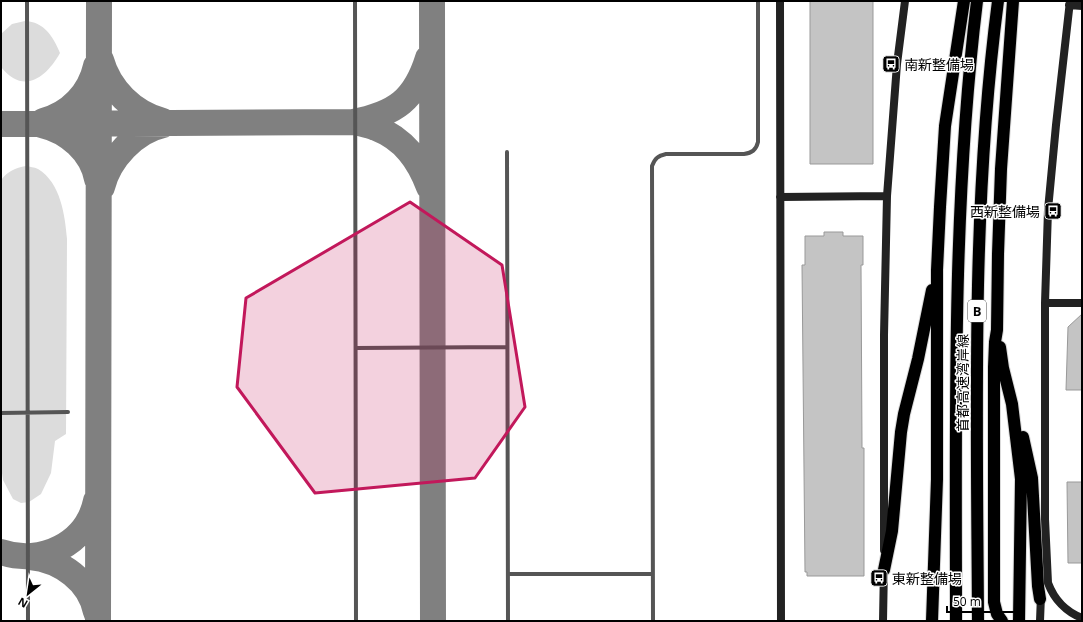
<svg xmlns="http://www.w3.org/2000/svg" width="1083" height="622" font-family="'Open Sans','Noto Sans JP',sans-serif">
	<rect width="100%" height="100%" fill="#fff"/>
	<path fill="#dcdcdc" d="M25,21c19,1 28,15 35,32 -14,25 -37,42 -59,14v-33l11,-10z
		M26,166c4,1 8,1 12,3 23,14 27,47 29,70l-1,195 -11,7 -4,32 -10,21 -12,8 -8,1 -8,-4 -10,-19 -2,-14v-286c7,-9 14,-12 25,-14z"/>
	<g fill="none" stroke-linecap="round" stroke-linejoin="round">
		<path stroke="#808080" stroke-width="26" d="M432,1l1,620
			M101,60c8,29 32,53 62,61
			M43,121c27,-7 47,-28 53,-55
			M353,122c42,-8 62,-22 75,-64
			M1,124l354,-2c7,2 15,3 21,6 28,11 43,32 53,59
			M42,125c26,6 50,27 55,54
			M102,187c7,-28 33,-56 61,-62
			M1,552c40,14 86,-8 95,-51
			M30,557c31,3 60,24 66,55
			M98,621l1,-620"/>
	</g>
	<path fill="#c4c4c4" stroke="#999" d="M810,1h63v163h-63z
		M824,232h19v4h20v29h-2l1,180v3h2v128h-57v-4h-2l-3,-307h3v-29h19z
		M1082,314v76h-16l2,-63z
		M1067,482h15v81h-14z"/>
	<g fill="none" stroke-linecap="round" stroke-linejoin="round">
		<defs>
			<path id="highway" d="M1000,347l3,21 9,36 9,75 -2,142
				M1023,437l9,41 6,108 2,13
				M884,570l8,-39 9,-99 3,-18 14,-55 14,-69
				M932,621l5,-142v-209l3,-63 5,-81 19,-125
				M956,621c0,-207 -4,-414 21,-620
				M978,621c-1,-207 -7,-415 20,-620
				M1002,621l-5,-7 -3,-12v-235l1,-25 2,-12 1,-76 3,-85 12,-168"/>
		</defs>
		<use href="#highway" stroke="#dbdbdb" stroke-width="14"/>
		<path stroke="#555" stroke-width="4" d="M27,1l1,620
			M355,1l1,620
			M507,152l1,469
			M356,348l151,-1
			M1,413l67,-1
			M508,574h144
			M653,621l-1,-455c3,-8 6,-10 14,-12h78c8,-1 12,-4 14,-12v-141"/>
		<path stroke="#222" stroke-width="8" d="M780,1l1,620
			M1070,1l-14,124 -8,85 -3,93v216l3,64c6,16 18,29 34,35
			M1069,5l13,1
			M780,197l107,-1
			M1045,303h37
			M884,550v-215l3,-139 10,-132 8,-63
			M883,621l1,-55
			M1040,621l1,-26"/>
		<use href="#highway" stroke="#000" stroke-width="12"/>
	</g>
	<path fill="#c2185b" fill-opacity="0.2" stroke="#c2185b" stroke-width="3" stroke-linejoin="round" d="M410,202l92,63 23,142 -50,71 -160,15 -78,-106 9,-89z"/>
	<defs>
		<symbol id="bus-square" viewBox="-11 -11 22 22"><rect x="-9" y="-9" width="18" height="18" rx="4" fill="#000" stroke="#fff"/><path d="M-5-6H5V4H4V6H2V4H-2V6H-4V4H-5ZM-3.5-4V0h7V-4ZM-3.5 1.2v1.5H-2V1.2ZM2 1.2v1.5H3.5V1.2Z" fill="#fff"/></symbol>
	</defs>
	<g fill-rule="evenodd">
		<use href="#bus-square" x="881" y="54" width="20" height="20"/>
		<use href="#bus-square" x="1043" y="201" width="20" height="20"/>
		<use href="#bus-square" x="869" y="568" width="20" height="20"/>
	</g>
	<g text-anchor="middle" dominant-baseline="central" stroke-width="3" stroke-linejoin="round" paint-order="stroke">
		<rect fill="#fff" stroke="#4c4c4c" stroke-width="1" x="968" y="300" width="18" height="22" rx="3"/>
		<g font-size="13" font-weight="bold" fill="#000">
			<text x="977" y="311">B</text>
		</g>
		<g font-size="14" fill="#000" stroke="#fff" text-anchor="start">
			<text x="904" y="64">南新整備場</text>
			<text x="1040" y="211" text-anchor="end">西新整備場</text>
			<text x="892" y="578">東新整備場</text>
		</g>
		<g font-size="14" fill="#000" stroke="#fff">
			<text transform="translate(962 383) rotate(-90)">首都高速湾岸線</text>
		</g>
	</g>
	<rect width="1083" height="622" fill="none" stroke="#000000" stroke-width="4"/>
	<g transform="translate(28 594) rotate(210)" stroke="#ffffff" stroke-width="3" paint-order="stroke">
	<path d="M0-3L7 15L0 10L-7 15Z" fill="#000000"/>
	<text y="-6" font-size="11" font-weight="bold" text-anchor="middle" fill="#000000">N</text>
	</g>
	<path d="M947 606v6h72v-6" fill="none" stroke="#000000" stroke-width="2"/>
	<text x="953" y="606" font-size="12" fill="#000000" stroke="#ffffff" stroke-width="3" paint-order="stroke">50 m</text>
</svg>
